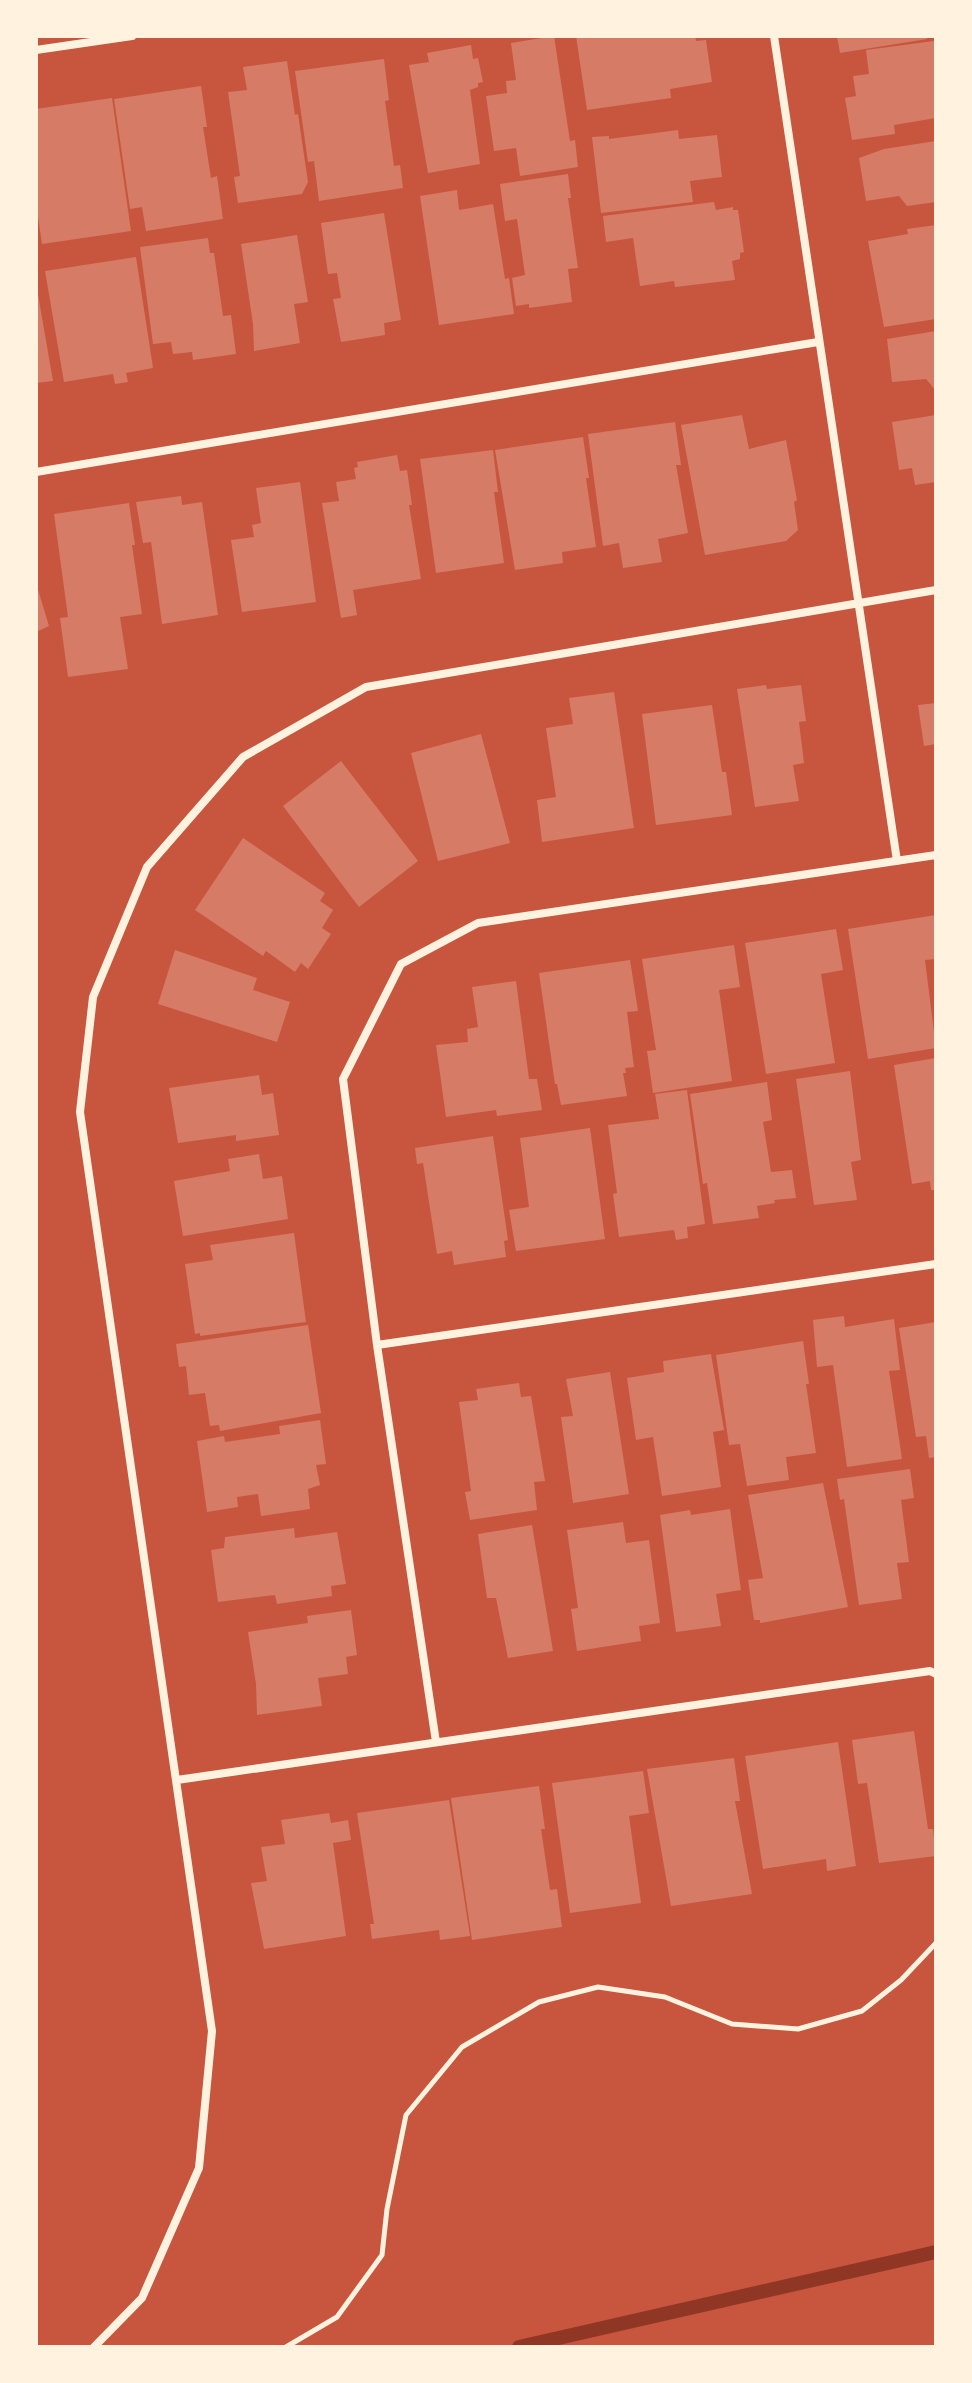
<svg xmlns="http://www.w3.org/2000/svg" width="972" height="2383" font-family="'Public Sans',sans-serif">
	<rect width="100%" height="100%" fill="#c8553d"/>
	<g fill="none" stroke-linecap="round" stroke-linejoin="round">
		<path stroke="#8f3625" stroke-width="14" d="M519,2347l417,-95"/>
	</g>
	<path fill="#d67c66" d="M554,36l16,105 5,-1 3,27 -58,9 -4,-28 -22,3 -8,-55 21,-3 -1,-12 10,-1 -5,-37z
		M576,36h119l1,5 10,-1 6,42 -42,7 1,9 -84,12z
		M837,36h89l1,3 -87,14z
		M934,41l2,77 -42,7 1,9 -43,6 -7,-42 11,-2 -3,-20 16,-2 -3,-24z
		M471,45l2,14 5,-1 5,24 -5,1v4l-8,3 10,74 -52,9 -19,-108 20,-3 -2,-9z
		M384,59l5,41 -4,1 9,65 6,-1 3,23 -84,13 -5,-40 -6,1 -13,-91z
		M287,61l8,54 3,-1 10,68 -6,12 -64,9 -4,-26 6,-1 -12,-84 19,-2 -4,-23z
		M201,86l6,41h-4l8,51 6,-2 6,43 -77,12 -4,-24 -12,2 -16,-110z
		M112,98l19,133 -89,13 -6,-41v-94z
		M678,130l1,9 38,-4 5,42 -32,4 3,21 -92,11 -9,-76 17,-1v3z
		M936,141v61l-29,4 -8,-10 -33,5 -7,-43 25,-9z
		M568,174l3,24h-3l10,70 -10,1 4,33 -43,6v-4l-13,2 -4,-28 13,-3 -8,-56 -12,2 -5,-37z
		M457,190l2,20 34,-6 12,75 4,-1 5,36 -75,11 -19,-129z
		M714,202l2,8 17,-3v3h5l6,42 -4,1v6l-8,2 3,19 -60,7 -1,-6 -34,5 -7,-48 -27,4 -3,-26z
		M384,213l17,107 -17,3 1,12 -44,7 -8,-43 8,-1 -4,-25 -9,1 -7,-51z
		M936,225v94l-52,8 -16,-86 40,-7 -1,-5z
		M297,235l11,67 -14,2 6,39 -46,8 -1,-27 -12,-80z
		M208,238l2,15h4l9,63 8,-1 5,39 -43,6 -1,-8 -19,2 -2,-12 -18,2 -13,-97z
		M136,257l17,111 -27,5 2,9 -13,2 -2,-10 -49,8 -19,-111z
		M36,283l17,98 -17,2z
		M936,331v60l-10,-12 -34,3 -5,-43z
		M742,415l7,34 37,-9 11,60 -3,2 4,28 -12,11 -81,14 -24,-130z
		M936,415v67l-21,3 -3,-17 -13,2 -7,-48z
		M675,422l6,43h-5l12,68 -30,6 4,23 -39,6 -4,-25 -16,3 -15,-112z
		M583,437l6,41h-3l10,69 -34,5 1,11 -48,7 -20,-120z
		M493,450l5,42h-4l10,71 -68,10 -16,-114z
		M397,455l3,16 7,-1 5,35h-3l12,74 -68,11 4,25 -16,3 -19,-115 17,-2 -3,-19 20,-3 -2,-11 4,-1 -1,-5z
		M300,482l16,120 -74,10 -11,-72 23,-3 -2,-12 9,-2 -5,-35z
		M181,496l1,9 20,-3 16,113 -56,9 -11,-82 -8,1 -7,-41z
		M129,503l6,42h-3l10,69 -22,3 8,52 -60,8 -8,-59 8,-1 -14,-103z
		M36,583l13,43 -13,6z
		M766,685l1,4 34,-4 5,36 -7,1 5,41 -11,2 6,36 -44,6 -18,-118z
		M614,692l20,136 -92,14 -5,-42 19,-3 -10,-69 27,-4 -4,-26z
		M936,703v41l-12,2 -6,-41z
		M712,705l10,67h4l6,43 -76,10 -14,-111z
		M481,734l29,109 -72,18 -27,-108z
		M341,761l77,100 -59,46 -76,-101z
		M243,838l82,55 -5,8 13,9 -11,18 9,6 -23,35 -7,-6 -6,9 -29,-21 -3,5 -68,-46z
		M936,915v44l-11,1 11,88 -68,11 -20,-130z
		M836,929l7,41 -22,4 14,89 -69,11 -21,-131z
		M734,945l6,42 -21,3 13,91 -79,12 -6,-42 9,-1 -14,-91z
		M175,950l82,28 -4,12 37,12 -13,40 -119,-38z
		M630,960l8,51 -11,1 7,55 -9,1 1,5h-3l4,23 -66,9 -4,-21h-2l-16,-111z
		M516,981l13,98h8l5,31 -45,6 -1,-6 -50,7 -10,-72 32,-3 -1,-13 11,-2 -6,-40z
		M936,1058v132h-5l-1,-9 -18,3 -18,-119z
		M850,1071l11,89 -10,2 6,38 -43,5 -18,-126z
		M259,1075l3,20 11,-2 6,42 -43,6v-6l-58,8 -9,-55z
		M767,1082l5,38 -9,2 8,50 21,-2 4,28 -22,2 1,3 -18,3 2,12 -46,6 -6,-41 -4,1 -13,-90z
		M687,1090l18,134 -18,3 1,11 -12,2 -2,-10 -55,7 -6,-43 4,-1 -9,-68 51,-6 -4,-25z
		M590,1128l15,111 -89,12 -7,-41 20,-3 -9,-69z
		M493,1136l15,104 -4,1 2,16 -52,8 -2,-14 -15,3 -14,-91 -6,1 -2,-16z
		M259,1154l4,25 19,-3 6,43 -105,17 -9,-55 56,-10 -2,-12z
		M294,1233l12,89 -106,14v-3l-5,1 -10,-70 28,-4 -3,-15z
		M844,1316l1,11 49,-8 6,51 -11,1 13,88 -55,8 -14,-102 -16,2 -4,-47z
		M936,1322v135l-7,1 -3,-22 -10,1 -17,-109z
		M308,1325l13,88 -101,18 -1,-6 -9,1 -5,-33 -16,2 -3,-29 -7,1 -3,-23z
		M803,1341l6,43h-3l10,69 -30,4 3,23 -42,6 -7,-42 -11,1 -13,-90z
		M711,1354l13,76 -11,2 8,55 -59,9 -9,-59 -17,3 -9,-62 37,-6 -1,-11z
		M610,1372l19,122 -56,9 -12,-86 12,-1 -7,-37z
		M519,1383l2,14 10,-1 14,85 -11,1 3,28 -67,10 -5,-28 6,-1 -12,-89 19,-2 -2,-11z
		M320,1420l6,44 -10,1 4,20 -12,4 2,20 -49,7 -3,-22 -21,3 1,10 -31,5 -10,-71 27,-5 1,6 55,-8 -1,-8z
		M910,1469l4,29 -13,2 8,62 -12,1 5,36 -43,6 -15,-106 -4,1 -3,-21z
		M823,1483l25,124 -88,16v-3h-6l-6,-40 15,-2 -15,-83z
		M730,1509l11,81 -25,4 5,32 -45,6 -16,-117 30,-5 1,5z
		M623,1522l3,21 23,-3 11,83 -21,3 2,15 -64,10 -6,-42 7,-1 -11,-78z
		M532,1525l21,126 -45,7 -12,-60h-9l-9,-64z
		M294,1528l1,10 42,-6 9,52 -15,2 1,10 -55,8 -2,-9 -57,7 -7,-52 13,-2 1,-11z
		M351,1610l6,45 -11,2 2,17 -30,4 4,28 -65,9 -1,-31 -8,-52 60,-9 -1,-7z
		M914,1731l14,98h5l3,27 -57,7 -12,-80 -9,1 -6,-44z
		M838,1742l18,124 -29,5 -1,-12 -63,10 -18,-113z
		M734,1758l6,43h-5l17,93 -81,12 -24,-137z
		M643,1771l6,42 -20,3 12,87 -71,10 -18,-130z
		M539,1786l6,43h-4l9,61 7,-1 5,38 -90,13 -21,-142z
		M449,1800l21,136 -30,4 -1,-10 -67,9 -2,-15h4l-17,-111z
		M329,1813l2,10 17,-3 3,20 -18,3 13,93 -82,13 -13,-66 16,-2 -6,-34 24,-3 -4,-24z"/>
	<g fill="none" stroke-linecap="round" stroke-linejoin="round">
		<path stroke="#fff3e0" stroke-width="5" d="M286,2347l51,-30 45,-62 5,-46 19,-94 56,-68 77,-45 59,-15 67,10 67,27 66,5 64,-18 39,-31 35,-37"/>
		<path stroke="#fff3e0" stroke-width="8" d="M774,36l123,825
			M36,50l96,-14
			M36,472l782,-130
			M377,1345l559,-81
			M436,1742l-59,-397 -34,-266 58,-115 77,-41 458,-68
			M177,1780l753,-109 6,3
			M94,2347l48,-49 57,-130 13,-137 -132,-919 13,-115 54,-130 96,-110 123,-70 570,-97"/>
	</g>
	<rect width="972" height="2383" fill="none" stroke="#fff3e0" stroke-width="76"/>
</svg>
